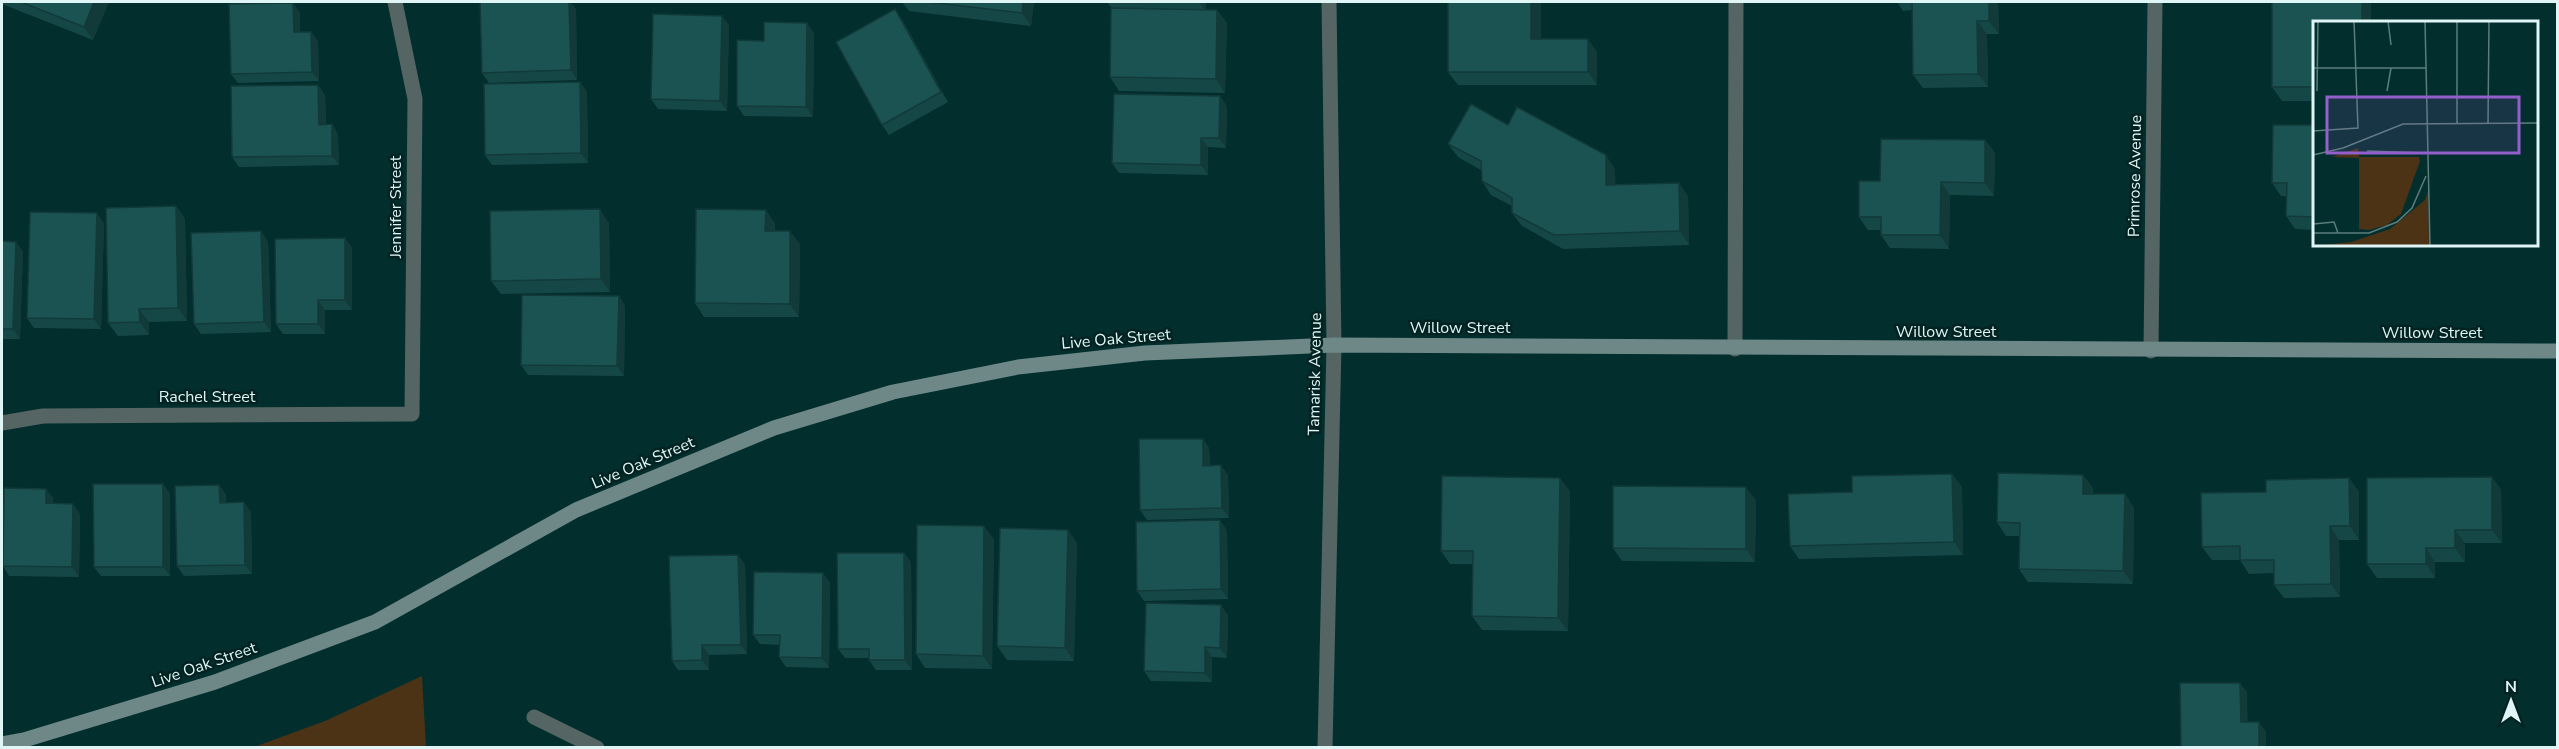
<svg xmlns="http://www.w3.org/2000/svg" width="2559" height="749" font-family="'Nunito Sans',sans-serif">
	<rect width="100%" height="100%" fill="#022e2d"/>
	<path fill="#4d3315" d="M422,676l4,71h-172l71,-26z"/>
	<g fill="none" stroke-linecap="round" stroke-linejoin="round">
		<path stroke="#546564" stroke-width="15" d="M1735,349l1,-347"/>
		<path stroke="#546564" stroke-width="15" d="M2151,351l4,-349
			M2,423l41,-7 369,-2 3,-315 -20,-97
			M534,717l63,31
			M1325,748l9,-403 -5,-343"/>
		<path stroke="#6d8887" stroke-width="15" d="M2,744l22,-4 191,-58 160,-60 201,-112 198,-82 119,-36 125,-25 127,-14 189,-8 1224,6"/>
	</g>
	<path fill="#164747" d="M2,2h107l-16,38 -91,-36z
		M509,2h61l6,7 1,71 -88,3 -7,-10z
		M902,2h132l-3,24 -122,-15z
		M1107,2h99v8h11l10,13 -2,70 -106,-2 -9,-14 2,-69z
		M1541,2v37l56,13v33h-139l-10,-13z
		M1897,2h101l1,32h-12l1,53 -65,1 -10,-13 -1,-65 -9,1z
		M2272,2h90v2v-2h7l2,2v18h-57v79h-32l-10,-14z
		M293,3l7,10v19h11l7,9 1,40 -81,2 -7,-9z
		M722,16l7,9 -2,86 -69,-2 -7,-10z
		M902,19l46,83 -59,33 -7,-10z
		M807,23l7,10 -1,84 -69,-1 -7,-10 27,-65z
		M580,82l7,10 1,71 -96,2 -7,-10z
		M318,85l7,10 1,30 6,-1 6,10 1,31 -100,2 -7,-10z
		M1227,106l-1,42 -18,-1v28l-89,-2 -7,-10z
		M1508,125l107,44v15l73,12 1,49 -126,4 -41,-23 -10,-13v-7l-21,-11 -9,-14 -1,-11 -23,-13 -10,-13z
		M2314,125v105l-19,-1 -9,-13v-20h-5l-9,-13z
		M1985,140l10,13 -1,43 -44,-1 -1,54 -59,-1 -9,-13v-5h-13l-9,-13 21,-36z
		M176,206l9,13 2,102 -38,1v13l-31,1 -10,-13z
		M104,223l-3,106 -67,-1 -7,-10z
		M609,223l1,69 -109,2 -10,-13z
		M775,223v8l25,13 -1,73h-95l-9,-14z
		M345,238l7,10v62h-27v24h-42l-7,-10z
		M2,241l21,10 -3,88h-18z
		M268,241l3,91 -70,2 -7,-10z
		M619,296l6,10 -1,70 -96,-1 -7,-10z
		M1203,439l6,9 1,18 18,9 1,43 -82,2 -7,-10z
		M1952,474l10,13 1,68 -164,4 -9,-13 62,-54z
		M2083,475l10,13v6h32l9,14 -1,76 -105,-2 -9,-13v-33h-13l-9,-14z
		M2492,477l9,13 1,53h-37v19h-30v16h-58l-10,-14z
		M2349,478l10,14v48h-20l1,57 -56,1 -10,-13v-12l-25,1 -9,-14h-28l-10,-13 64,-55z
		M163,484l7,10v82h-69l-7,-9z
		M219,485l7,10v7l25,10 1,62 -68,2 -7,-10z
		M46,489l7,9v5l20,1 7,10 -1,63 -70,-1 -6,-10z
		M1570,491l-2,140 -86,-1 -10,-14 1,-52h-23l-9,-13z
		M1756,500l-1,62 -133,-1 -9,-13z
		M1227,530l1,69 -84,2 -7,-10z
		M994,539l-2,130 -67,-1 -9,-14z
		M1077,543l-3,118 -67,-1 -10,-14z
		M904,553l7,9 1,108h-36l-7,-10v-2h-24l-7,-9z
		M745,564l2,90 -38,1v15h-31l-6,-9z
		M830,582l-1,86 -43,-1 -7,-10 1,-12 -20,-1 -7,-9z
		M1228,615l-1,43 -15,-1v25l-61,-1 -7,-10z"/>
	<path fill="#123a39" d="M94,2h15l-16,38 -9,-13z
		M569,2h1l6,7 1,71 -6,-10z
		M1023,2h11l-3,24 -9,-13z
		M1199,2h7v10z
		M1531,2h10v50l-10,-13z
		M1989,2h9l1,32 -10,-13z
		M2362,2h7l2,2v18h-9z
		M293,3l7,10v29l-6,-10z
		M895,9l7,10 46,83 -7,-10z
		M1217,10l10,13 -2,70 -9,-14z
		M722,16l7,9 -2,86 -7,-10z
		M1977,21l10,13 1,53 -10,-13z
		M807,23l7,10 -1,84 -7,-10z
		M311,32l7,9 1,40 -7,-9z
		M1588,39l9,13v33l-9,-13z
		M580,82l7,10 1,71 -7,-10z
		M318,85l7,10 1,40 -7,-10z
		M1220,96l7,10 -1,42 -7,-10z
		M332,124l6,10 1,31 -7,-9z
		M1201,138l7,9v28l-7,-10z
		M1985,140l10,13 -1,43 -9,-13z
		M1606,155l9,14 1,29 -10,-13z
		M1941,182l9,13 -1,54 -9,-14z
		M1679,183l9,13 1,49 -9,-14z
		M176,206l9,13 2,102 -9,-13z
		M600,209l9,14 1,69 -9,-13z
		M766,210l9,13 -1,21 -9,-13z
		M97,213l7,10 -3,106 -7,-10z
		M261,231l7,10 3,91 -7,-10z
		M790,231l10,13 -1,73 -9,-13z
		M345,238l7,10v62l-7,-10z
		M16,242l7,9 -3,88 -7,-10z
		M619,296l6,10 -1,70 -7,-10z
		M318,300l7,10v24l-7,-10z
		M139,309l10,13v13l-9,-13z
		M1203,439l6,9 1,28 -7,-10z
		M1221,465l7,10 1,43 -7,-10z
		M1952,474l10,13 1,68 -9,-13z
		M2083,475l10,13v19l-10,-13z
		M2492,477l9,13 1,53 -10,-13z
		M1560,478l10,13 -2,140 -10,-13z
		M2349,478l10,14v48l-9,-14z
		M163,484l7,10v82l-7,-9z
		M219,485l7,10v17l-6,-9z
		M1746,487l10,13 -1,62 -9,-13z
		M46,489l7,9v15l-7,-10z
		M2125,494l9,14 -1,76 -10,-13z
		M244,502l7,10 1,62 -7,-9z
		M73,504l7,10 -1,63 -7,-10z
		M1220,520l7,10 1,69 -7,-10z
		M984,526l10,13 -2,130 -9,-13z
		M2330,526l9,14 1,57 -9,-13z
		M1068,530l9,13 -3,118 -9,-13z
		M2455,530l10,13v19l-10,-14z
		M2426,548l9,14v16l-9,-14z
		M904,553l7,9 1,108 -7,-10z
		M738,555l7,9 2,90 -6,-9z
		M823,573l7,9 -1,86 -7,-10z
		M1221,605l7,10 -1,43 -7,-10z
		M702,645l7,10v15l-7,-10z
		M1205,647l7,10v25l-7,-9z
		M2240,683l7,9 1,40 -7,-10z
		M2259,722l7,10v15h-7z"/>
	<path fill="#1a5352" stroke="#123a39" stroke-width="1.5" d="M21,2h73l-10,25z
		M480,2h89l2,68 -89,3z
		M928,2h95l-1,11z
		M1448,2h83v37h57v33h-140z
		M1912,2h77v19h-12l1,53 -65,1z
		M2272,2h90v20h-48v65h-42z
		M293,3l1,29h17l1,40 -81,2 -2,-70z
		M1111,8l106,2 -1,69 -106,-2z
		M895,9l46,83 -59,33 -46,-83z
		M653,14l69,2 -2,85 -69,-2z
		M764,22l43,1 -1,84 -69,-1v-66l27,1z
		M580,82l1,71 -96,2 -1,-71z
		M318,85l1,40 13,-1v32l-100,1 -1,-71z
		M1114,94l106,2 -1,42h-18v27l-89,-2z
		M1471,104l37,21 9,-18 89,48v30l73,-2 1,48 -126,4 -42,-22v-15l-30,-17 -1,-20 -33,-17z
		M2273,125h41v92l-28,-1 1,-33h-15z
		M1881,139l104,1v43l-44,-1 -1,53h-59v-18h-22v-36h21z
		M176,206l2,102 -39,1 1,13 -32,1 -2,-115z
		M600,209l1,70 -110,2 -1,-70z
		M696,209l70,1 -1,21h25v73l-95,-1z
		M30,212l67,1 -3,106 -67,-1z
		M261,231l3,91 -70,2 -3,-91z
		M345,238v62h-27v24h-42l-1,-85z
		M2,241l14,1 -3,87h-11z
		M522,295l97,1 -2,70 -96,-1z
		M1139,439h64v27l18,-1 1,43 -82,2z
		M1998,473l85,2v19h42l-2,77 -104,-2 1,-46 -23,-1z
		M1952,474l2,68 -164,4 -2,-52 64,-2v-16z
		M1442,476l118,2 -2,140 -86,-2 1,-65h-32z
		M2492,477v53h-37v18h-29v16h-59v-86z
		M2349,478l1,48h-20l1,58 -57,1v-25h-34v-14l-38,1 -1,-54 65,-1v-12z
		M93,484h70v83h-69z
		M219,485l1,18 24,-1 1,63 -68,1 -2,-80z
		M1613,486l133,1v62l-133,-1z
		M4,488l42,1v14l27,1 -1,63 -69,-1z
		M1220,520l1,69 -84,2 -1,-69z
		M917,525l67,1 -1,130 -67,-2z
		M1000,528l68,2 -3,118 -68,-2z
		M837,553h67l1,107h-36v-11h-31z
		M738,555l3,90h-39v15l-30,1 -3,-105z
		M754,572l69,1 -1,85 -43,-1 1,-22h-27z
		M1146,603l75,2 -1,43 -15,-1v26l-61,-2z
		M2180,683h60l1,39h18v25h-78z"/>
	<g text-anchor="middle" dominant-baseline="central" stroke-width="5" stroke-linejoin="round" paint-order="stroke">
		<g font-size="16" fill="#e0f5f5" stroke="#032322">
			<text transform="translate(2135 176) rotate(-89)">Primrose Avenue</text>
			<text transform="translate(396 207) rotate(-90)">Jennifer Street</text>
			<text x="1460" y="328">Willow Street</text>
			<text x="1946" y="332">Willow Street</text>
			<text x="2432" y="333">Willow Street</text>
			<text transform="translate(1116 339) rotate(-5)">Live Oak Street</text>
			<text transform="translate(1315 374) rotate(-89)">Tamarisk Avenue</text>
			<text x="207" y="397">Rachel Street</text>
			<text transform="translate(643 463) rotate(-23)">Live Oak Street</text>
			<text transform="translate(204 665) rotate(-19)">Live Oak Street</text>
		</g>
	</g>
	<g transform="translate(2313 21)">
		<rect width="225" height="225" fill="#022e2d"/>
		<path d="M45,127l1,9h60l1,4 -19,53 -14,11 -18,5 -10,-1v-71l-27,-1zM115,170l1,55h-116l38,-4 39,-13 35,-29z" fill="#4d3315"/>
		<path fill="none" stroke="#5b7e7d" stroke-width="1.5" d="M75,0l3,24M112,0l5,225M0,47h113M4,70l1,-70M74,70l4,-23M144,102v-102M175,102l1,-102M0,110l45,-3 -4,-107M54,130l59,2M0,134l30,-7 60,-24 135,-1M0,203l21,-2 4,11M0,212h56l28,-11 15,-14 14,-32"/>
		<path fill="#945ecc" fill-opacity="0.15" stroke="#945ecc" stroke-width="3" d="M14,76h192v56h-192z"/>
		<rect width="225" height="225" fill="none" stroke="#e0f5f5" stroke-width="3"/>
	</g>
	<rect width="2559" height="749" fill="none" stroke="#e0f5f5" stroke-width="6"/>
	<g transform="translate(2511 701)" stroke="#032322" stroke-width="4.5" paint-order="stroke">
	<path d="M0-4.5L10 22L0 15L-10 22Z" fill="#e0f5f5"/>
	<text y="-9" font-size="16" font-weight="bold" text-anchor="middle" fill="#e0f5f5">N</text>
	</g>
</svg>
